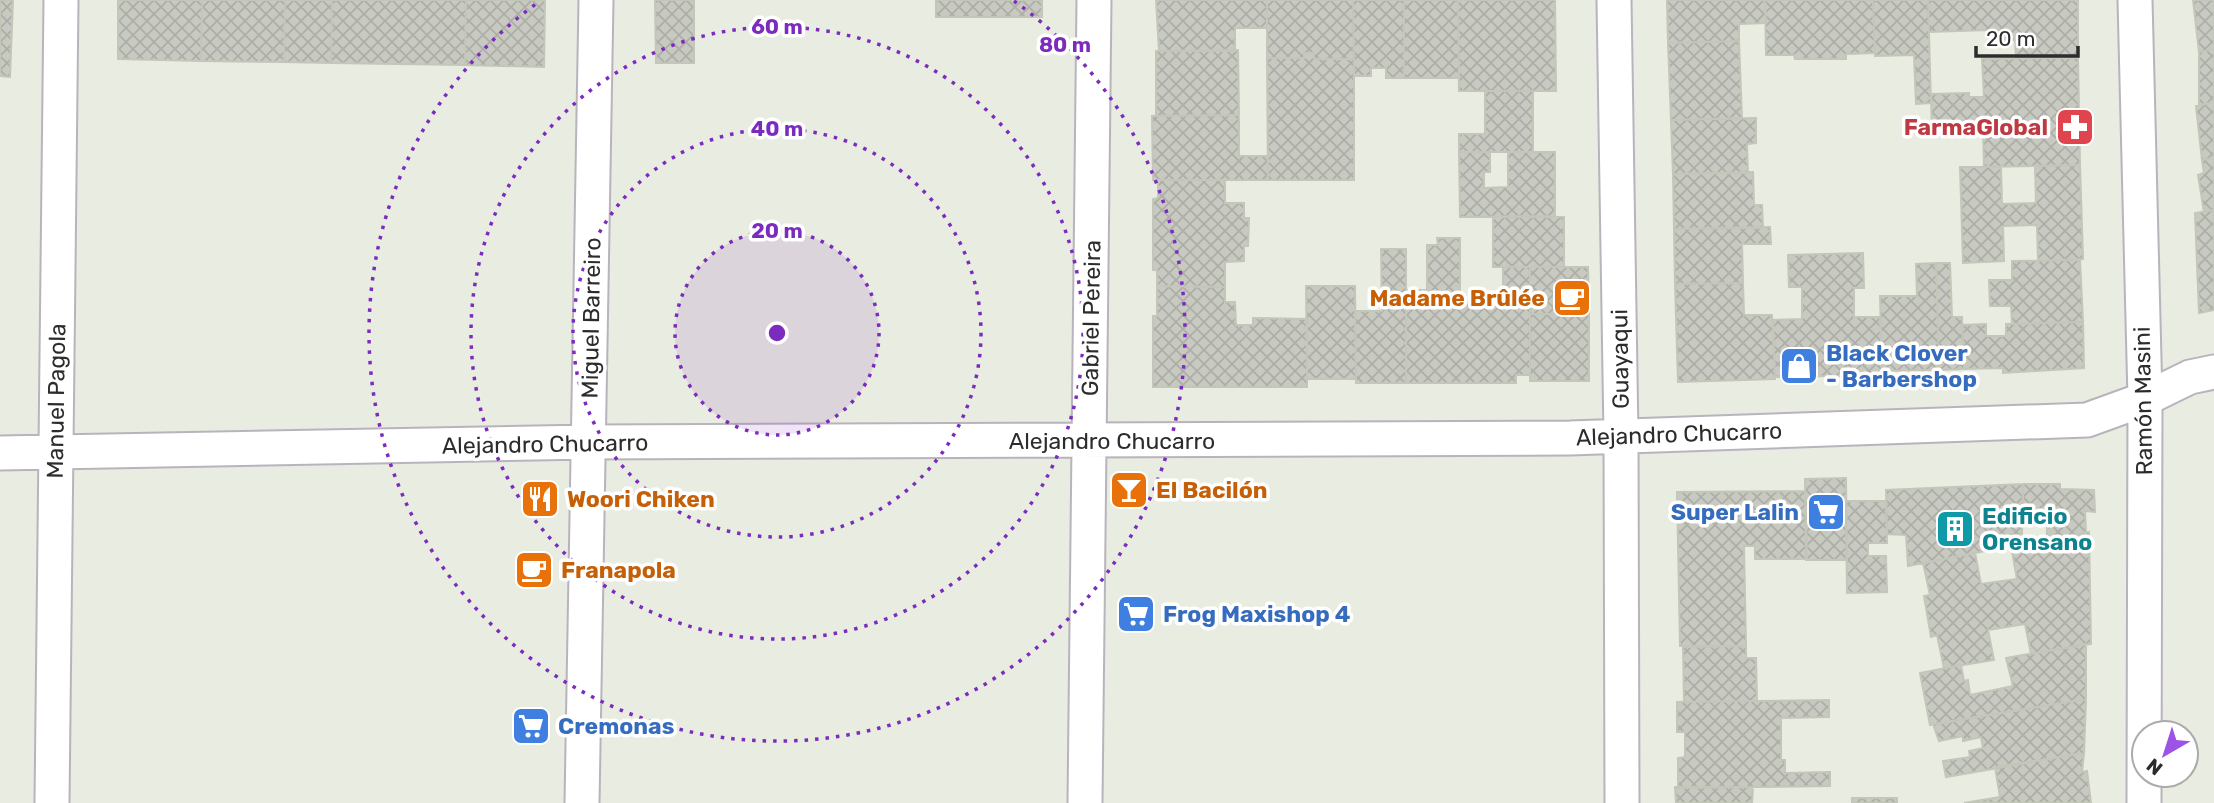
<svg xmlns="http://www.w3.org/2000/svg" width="2214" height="803" font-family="Rubik,sans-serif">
	<defs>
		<pattern id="building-cross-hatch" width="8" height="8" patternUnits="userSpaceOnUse" patternTransform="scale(1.75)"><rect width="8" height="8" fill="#c8cac2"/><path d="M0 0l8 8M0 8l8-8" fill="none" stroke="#acaea7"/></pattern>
	</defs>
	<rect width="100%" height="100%" fill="#e9ece0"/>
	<path fill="url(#building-cross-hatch)" stroke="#c2c7b9" stroke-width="2" d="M0,0h13l-3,77 -10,-1z
		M118,0h84l-1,61 -83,-2z
		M202,0h83l-1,62 -83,-1z
		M285,0h47l-1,63 -47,-1z
		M332,0h134l-1,65 -134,-2z
		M466,0h79l-1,67 -79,-2z
		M655,0h39v63h-38z
		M936,0h106v17h-106z
		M1156,0h111v28h-32v23h-76z
		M1267,0h86l1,59h-40v-6h-10v5h-37z
		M1353,0h51v78h-18v-10h-15v8h-17z
		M1404,0h54l1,78h-55z
		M1458,0h97l1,91h-97z
		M1667,0h98l1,23 -27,1v17l-71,2z
		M1765,0h108l2,53 -29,1v5h-51l-1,-4h-28z
		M1873,0h55l3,103 -15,1 -2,-49 -39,1z
		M1928,0h150v58h-62l-1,-18 -25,-1 -1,-9 -60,2z
		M2193,0h21v49l-15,3z
		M1739,41l3,77 -71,2 -3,-77z
		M2214,49v53l-15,3v-53z
		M1238,50l1,65 -83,1v-65z
		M1304,53h10v6h40v121h-86l-1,-122h37z
		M2078,58l2,107 -96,2 -1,-38 -13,1v5l-38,1 -1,-42 38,-1v4h15l-2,-38z
		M1485,91h48v61h-74v-18h26z
		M2214,102v56l-12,2 -6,-54z
		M1239,115v41h29v24h-115l-1,-64z
		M1756,118v25l-9,1 1,29 -75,1 -2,-54z
		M1459,152h31v20h-6v16l24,-1v-35h47v64l-95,1z
		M2214,158v52l-10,2 -6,-37 6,-2 -2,-13z
		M2080,165l3,94 -45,2 -1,-36 -34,1 1,35 -41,2 -3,-96h41l1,37 34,-1 -1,-37z
		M1753,172l1,33h8l1,23 -89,1 -1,-55z
		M1158,180h67v23h19v15h5l-1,28h-4v15l-19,1v25l-68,-1v-16h-4v-71l5,-1z
		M2214,210v100l-15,3 -4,-100z
		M1493,217h71v50h-71z
		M1770,227l1,17h-29l1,39 -68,1 -1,-55z
		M1437,238h23v63l43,-1v-33h27v108h-14v8h-110v-93h21v-45h11z
		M1381,249h25v134h-50l-1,-72h27z
		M1863,253l1,35h-10v29h26l2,58 -107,2 -2,-57 29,-1v-32h-13l-1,-32z
		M2080,260l3,62 -71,2 -1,-18h-21l-1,-26h23v-19z
		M1936,263h14l2,54h10l2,52 -25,1z
		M1936,263l3,107 -57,1 -2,-75h37l-1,-32z
		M1530,267h58l1,47h-59z
		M1743,283l1,32h28l3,64 -97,3 -3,-98z
		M1157,286l68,1v15h10l1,23h17v-7l54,1v68h-154v-71h4z
		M1306,286h49l1,93h-49z
		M1530,314h59v67h-59z
		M2083,322l1,46 -81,5v-5l-39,1 -2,-44 24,-1v12h20v-12z
		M1846,478l1,82h-41l-1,-81z
		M2023,484l-1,51 -30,-1 -1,16 -83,16 -2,-31 -19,-1 -1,-44z
		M2023,484h37v5l34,1 1,22 -10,-1 1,22 -39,7v-17l-24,1z
		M1805,491l2,68h-52v-13h-11l2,100h-66l-3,-154z
		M1846,501h40l1,42h-19v13h18l1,36 -40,1z
		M2089,532l2,112 -60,10 -6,-30 -37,6 6,30 -50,8 -7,-33 -6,2 -7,-41 6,-1 -7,-32 52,-10 6,31 36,-5 -6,-33z
		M2086,644v55l-156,26 -10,-52 41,-8 3,16 4,-1 2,15 43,-9 -7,-28z
		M1746,646v12h10l1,43 -73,1 -1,-55z
		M2086,699l-2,54 -138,24 -3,-16 27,-4 -1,-6 14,-3 -2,-11 -18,4v-5l-24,5 -6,-17z
		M1829,700v17l-48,1v42h4v13l45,-1v14l-152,2v-30l7,-1v-25h-8v-30z
		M2084,753l-2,19 5,-1 4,32h-127l36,-6 -5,-30z
		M1675,787h78l-1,16h-76z
		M1852,798h45v5h-45z"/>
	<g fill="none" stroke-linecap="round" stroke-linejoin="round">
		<defs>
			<path id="street" d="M1614,0l7,436 1,367
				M2135,0l10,399 -1,404
				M0,453l589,-11 981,-4 517,-18 58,-21 45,-22 24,-5
				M52,803l9,-803
				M582,803l14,-803
				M1085,803l9,-803"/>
		</defs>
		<use href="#street" stroke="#b9b3be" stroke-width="37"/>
		<use href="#street" stroke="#fff" stroke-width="33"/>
	</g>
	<circle cx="777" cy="333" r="102" fill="#7b2cbf" fill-opacity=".12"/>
	<g fill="none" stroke="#7b2cbf" stroke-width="3.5" stroke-dasharray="3.5 7">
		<circle cx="777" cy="333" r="102"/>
		<circle cx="777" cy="333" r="204"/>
		<circle cx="777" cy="333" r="306"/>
		<path d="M1014 1A408 408 0 1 1 540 1"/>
	</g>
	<defs>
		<symbol id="pharmacy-square" viewBox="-11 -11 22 22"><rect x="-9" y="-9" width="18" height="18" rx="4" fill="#e0444e" stroke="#fff"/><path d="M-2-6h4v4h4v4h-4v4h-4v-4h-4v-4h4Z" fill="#fff"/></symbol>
		<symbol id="cafe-square" viewBox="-11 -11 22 22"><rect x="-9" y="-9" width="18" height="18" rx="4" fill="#e8710a" stroke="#fff"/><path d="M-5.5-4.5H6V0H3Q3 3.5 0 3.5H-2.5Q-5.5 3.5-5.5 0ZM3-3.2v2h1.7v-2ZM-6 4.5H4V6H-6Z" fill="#fff"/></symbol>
		<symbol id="shop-square" viewBox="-11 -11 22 22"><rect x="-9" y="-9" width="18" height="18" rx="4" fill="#3f7fe0" stroke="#fff"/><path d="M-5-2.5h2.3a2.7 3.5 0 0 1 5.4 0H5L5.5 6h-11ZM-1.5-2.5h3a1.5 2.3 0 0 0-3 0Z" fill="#fff"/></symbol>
		<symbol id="bar-square" viewBox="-11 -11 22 22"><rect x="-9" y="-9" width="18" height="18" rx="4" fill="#e8710a" stroke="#fff"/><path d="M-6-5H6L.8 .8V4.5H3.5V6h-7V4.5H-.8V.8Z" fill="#fff"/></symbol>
		<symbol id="restaurant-square" viewBox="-11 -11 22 22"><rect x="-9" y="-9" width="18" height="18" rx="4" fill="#e8710a" stroke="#fff"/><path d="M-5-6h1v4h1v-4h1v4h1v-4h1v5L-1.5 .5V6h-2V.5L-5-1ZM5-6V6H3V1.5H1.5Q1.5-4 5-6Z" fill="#fff"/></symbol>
		<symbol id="supermarket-square" viewBox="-11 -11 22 22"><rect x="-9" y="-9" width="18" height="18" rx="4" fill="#3f7fe0" stroke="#fff"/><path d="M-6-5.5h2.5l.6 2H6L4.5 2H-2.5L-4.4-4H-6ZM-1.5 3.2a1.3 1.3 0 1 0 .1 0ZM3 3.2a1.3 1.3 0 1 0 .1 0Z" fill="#fff"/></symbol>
		<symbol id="building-square" viewBox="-11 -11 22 22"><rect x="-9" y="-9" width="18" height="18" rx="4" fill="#0f9aa8" stroke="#fff"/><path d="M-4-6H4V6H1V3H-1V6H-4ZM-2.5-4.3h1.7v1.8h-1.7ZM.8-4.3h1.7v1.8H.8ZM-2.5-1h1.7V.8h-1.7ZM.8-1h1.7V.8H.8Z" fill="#fff"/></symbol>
	</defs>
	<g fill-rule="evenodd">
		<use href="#pharmacy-square" x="2053" y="105" width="44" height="44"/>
		<use href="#cafe-square" x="1550" y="276" width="44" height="44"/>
		<use href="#shop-square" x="1777" y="344" width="44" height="44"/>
		<use href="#bar-square" x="1107" y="468" width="44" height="44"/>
		<use href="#restaurant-square" x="518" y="477" width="44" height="44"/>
		<use href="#supermarket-square" x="1804" y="490" width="44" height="44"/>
		<use href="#building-square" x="1933" y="507" width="44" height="44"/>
		<use href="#cafe-square" x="512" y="548" width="44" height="44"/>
		<use href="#supermarket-square" x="1114" y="592" width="44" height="44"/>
		<use href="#supermarket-square" x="509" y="704" width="44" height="44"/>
	</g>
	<g text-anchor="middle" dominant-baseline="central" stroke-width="7" stroke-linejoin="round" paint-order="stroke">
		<g font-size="23" font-weight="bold" fill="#be3a42" stroke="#fff" text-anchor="end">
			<text x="2048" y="127">FarmaGlobal</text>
		</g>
		<g font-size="23" font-weight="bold" fill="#c56008" stroke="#fff" text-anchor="start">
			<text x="1545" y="298" text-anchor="end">Madame Brûlée</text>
			<text x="1156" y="490">El Bacilón</text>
			<text x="567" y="499">Woori Chiken</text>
			<text x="561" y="570">Franapola</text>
		</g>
		<g font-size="23" fill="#2c2c2c" stroke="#fff">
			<text transform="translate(591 318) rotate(-89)">Miguel Barreiro</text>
			<text transform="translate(1091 318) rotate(-89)">Gabriel Pereira</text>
			<text transform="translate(1620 359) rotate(-91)">Guayaqui</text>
			<text transform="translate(56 401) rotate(-89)">Manuel Pagola</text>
			<text transform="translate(2143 401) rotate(-91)">Ramón Masini</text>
			<text transform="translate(1679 434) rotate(-2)">Alejandro Chucarro</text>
			<text x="1112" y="441">Alejandro Chucarro</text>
			<text transform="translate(545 444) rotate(-1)">Alejandro Chucarro</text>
		</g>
		<g font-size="23" font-weight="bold" fill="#366cbe" stroke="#fff" text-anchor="start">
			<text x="1826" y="353">Black Clover<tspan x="1826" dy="26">- Barbershop</tspan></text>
			<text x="1799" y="512" text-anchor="end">Super Lalin</text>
			<text x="1163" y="614">Frog Maxishop 4</text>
			<text x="558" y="726">Cremonas</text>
		</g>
		<g font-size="23" font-weight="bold" fill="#0d838f" stroke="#fff" text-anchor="start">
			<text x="1982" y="516">Edificio<tspan x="1982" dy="26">Orensano</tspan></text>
		</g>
	</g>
	<circle cx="777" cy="333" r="10" fill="#7b2cbf" stroke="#fff" stroke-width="3.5"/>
	<g font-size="21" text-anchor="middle" font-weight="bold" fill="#7b2cbf" stroke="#fff" stroke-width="7" stroke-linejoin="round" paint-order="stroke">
		<text x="777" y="34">60 m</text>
		<text x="1065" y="52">80 m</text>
		<text x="777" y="136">40 m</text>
		<text x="777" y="238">20 m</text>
	</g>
	<g transform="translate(2165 754) rotate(219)"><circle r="33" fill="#ffffff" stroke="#ababab" stroke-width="2"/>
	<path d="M0-5L12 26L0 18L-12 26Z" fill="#9d53e5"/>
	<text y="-10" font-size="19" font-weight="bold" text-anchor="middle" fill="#2c2c2c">N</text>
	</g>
	<path d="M1976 46v10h102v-10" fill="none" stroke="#2c2c2c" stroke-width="3.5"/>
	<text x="1986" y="46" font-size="21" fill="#2c2c2c" stroke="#ffffff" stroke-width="5" paint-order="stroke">20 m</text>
</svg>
